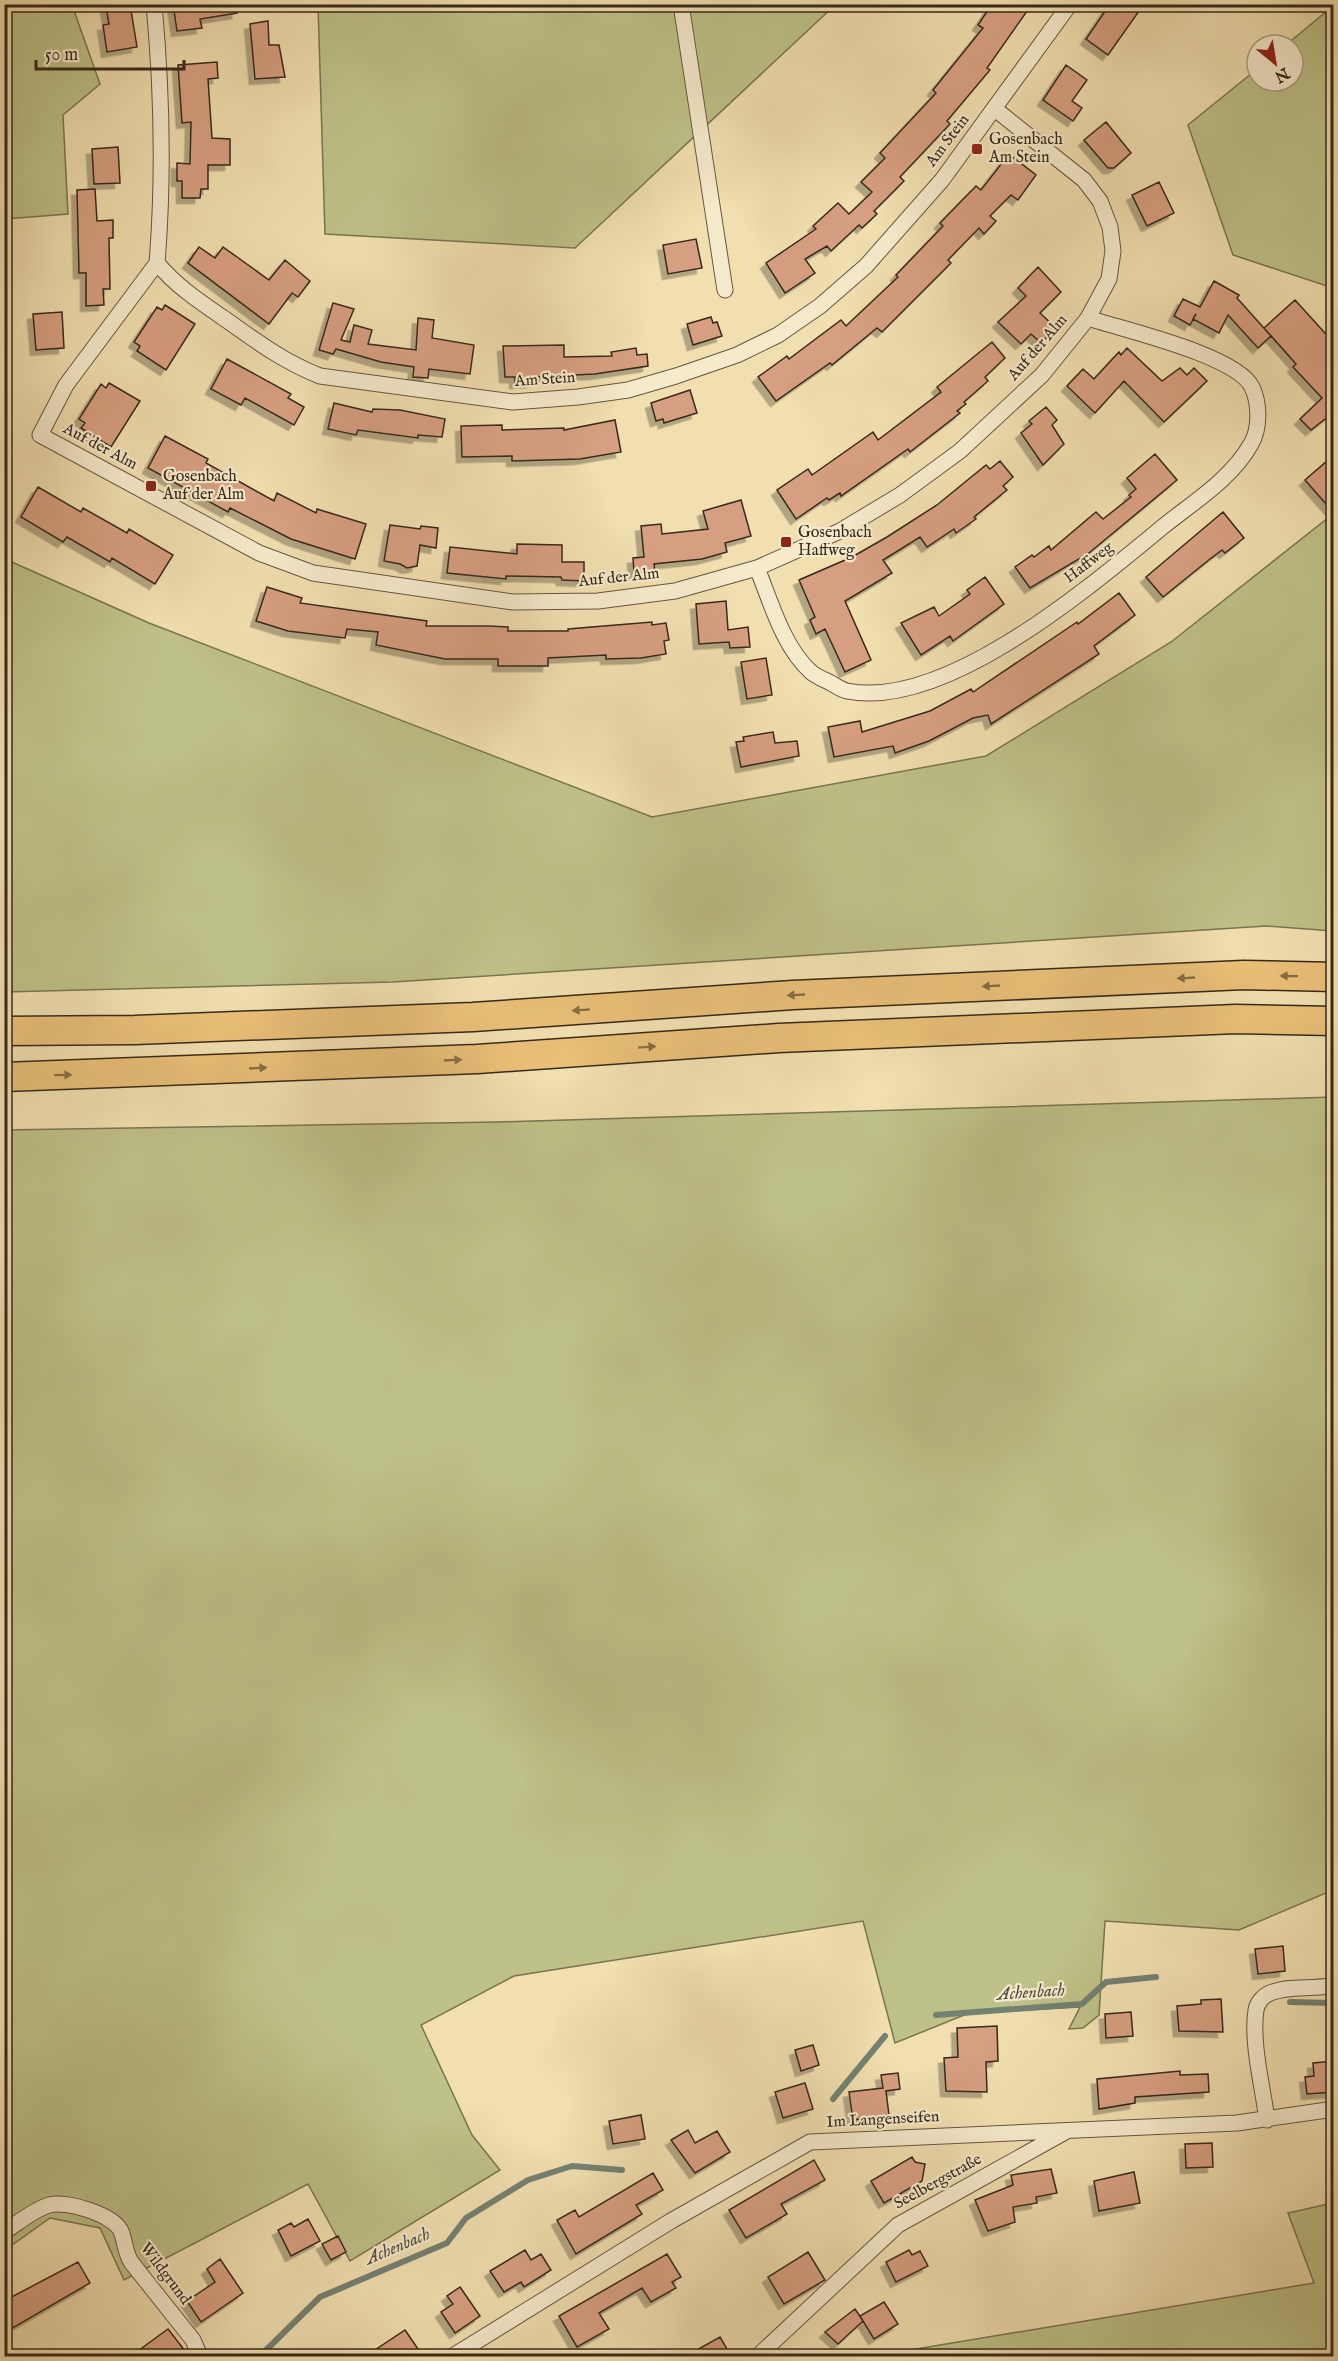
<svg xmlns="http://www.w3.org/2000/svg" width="1338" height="2361" font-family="'IM FELL English',serif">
	<defs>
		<filter id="shadow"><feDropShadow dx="-5.5" dy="5.5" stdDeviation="0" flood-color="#0004"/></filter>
	</defs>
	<rect width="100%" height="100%" fill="#f1dfb0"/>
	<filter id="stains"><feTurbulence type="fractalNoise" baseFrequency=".00333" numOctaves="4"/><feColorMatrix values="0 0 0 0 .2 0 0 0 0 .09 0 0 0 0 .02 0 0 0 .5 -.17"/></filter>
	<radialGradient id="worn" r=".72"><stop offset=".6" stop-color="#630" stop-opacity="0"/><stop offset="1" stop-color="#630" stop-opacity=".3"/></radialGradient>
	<path fill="#bec188" stroke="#7a7551" stroke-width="1.5" d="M5,4l67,1 28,79 -37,31 5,99 -63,5z
		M318,5h517l-260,243 -250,-14z
		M1333,6v282l-100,-33 -45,-130 69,-56v12h36v-36h-7z
		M1333,514v417l-67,-5 -873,56 -388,10v-433l144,64 503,194 334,-61 185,-114z
		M1333,1097v793l-94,40 -134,-9 -6,94 -16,13 -14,1 11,-22 -111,6 -74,30 -32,-122 -349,55 -93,49 51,110 28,35 -150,91 -42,-77 -184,96 -24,-52 -50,-10 -45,32 -1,-1120 493,-8z
		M1333,2203v153h-459l440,-73 -26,-70z"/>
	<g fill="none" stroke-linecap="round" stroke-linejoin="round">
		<path stroke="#738173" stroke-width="6" d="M1290,2002l44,1
			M936,2015l146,-11 24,-22 50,-5
			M833,2099l52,-63
			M260,2356l60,-59 127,-54 19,-25 62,-38 44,-14 50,4"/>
	</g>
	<path fill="#d79f81" stroke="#37291a" stroke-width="1.5" filter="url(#shadow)" d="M130,4l7,43 -30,5 -4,-27 6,-1 -3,-17z
		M173,4h64v9l-37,6 2,9 -25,3z
		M992,4h40l-45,64 3,2 -43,51 3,3 -50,53 4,4 -30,30 3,3 -15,14 -3,-3 -28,26 -4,-5 -22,13 10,14 -30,20 -19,-30 50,-34 -3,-3 25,-23 11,11 23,-22 -11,-10 24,-24 -5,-5 56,-60 -3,-3 50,-62 -5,-3z
		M1110,4h34l-36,51 -22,-16z
		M268,21l1,24h10l6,32 -30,2 -5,-55z
		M217,62l1,16 -10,1 4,59 18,1v26h-22v24h-7l-1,9h-18v-17h-5v-18l13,1 1,-42 -9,1 -4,-58z
		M1066,65l21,15 -15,21 10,7 -9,13 -30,-21z
		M1106,122l25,31 -17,15h-6l-24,-28z
		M118,147l2,36 -26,1 -2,-35z
		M1009,154l27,21 -18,25 -7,-5 -21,21 6,5 -12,13 -5,-6 -31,32 3,3 -69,69 -5,-4 -45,37 -2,-2 -54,38 -18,-24 29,-21 2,3 52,-39 5,6 52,-49 -2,-2 47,-49 -3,-3 36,-37 5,4z
		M1159,182l15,31 -27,13 -15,-31z
		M95,189l2,32 16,-1v18h-4l1,51h-7l1,16 -18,1v-33h-7l-2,-83z
		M696,239l6,29 -34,6 -5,-29z
		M199,247l16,11 8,-11 46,33 16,-20 25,21 -12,16 -6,-4 -23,31 -81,-61z
		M1038,267l23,25 -21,21 16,15 -15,15 -10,-9 -10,10 -23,-22 28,-26 -8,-8z
		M1214,281l25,14 -2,3 34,38 -13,12 -30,-33 -9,18 -26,-14 3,-5 -6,11 -16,-9 9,-17 17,8z
		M1295,300l39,43v69l-23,18 -11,-11 22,-21 -29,-31 3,-3 -32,-36z
		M333,303l21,6 -13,31 9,2 4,-17 18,5 -4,14 48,6 2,-32 16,2 -2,18 42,7 -4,29 -41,-5 -1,9 -15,-1 1,-10 -33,-5 -45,-13 -3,5 -14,-4z
		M165,305l30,19 -29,46 -29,-19 3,-5 -6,-4 23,-35 5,3z
		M62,312l2,36 -28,2 -3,-36z
		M711,317l2,6 4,-1 5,14 -29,9 -6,-21z
		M992,342l13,16 -20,19 3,4 -24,21 2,2 -9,7 3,2 -50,39 -2,-3 -67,47 -1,-3 -11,7 -2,-2 -31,21 -19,-29 31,-21 4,6 61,-43 5,8 63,-48 -4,-5z
		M564,345v12l48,-1 -1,-4 25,-4 1,7 10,-1 1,12 -53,8 -62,3v5l-18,1v-6h-10l-2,-31z
		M1127,348l35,33 18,-13 7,7 7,-7 13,13 -43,41 -40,-41 -29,32 -28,-27 16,-17 11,10 25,-27 2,3z
		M227,359l64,35 -3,4 16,9 -10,18 -49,-27 -4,7 -30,-16z
		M109,383l31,18 -29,46 -30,-19 4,-5 -6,-4 22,-35 5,4z
		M690,390l7,23 -33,10 -1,-4 -7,2 -5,-18z
		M334,403l38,9 1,-3 27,1 45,9 -3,18 -24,-2v3l-60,-8 -2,5 -28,-6z
		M1046,407l11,13 -5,5 12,19 -21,21 -22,-32 11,-9 -3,-3z
		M615,420l6,32 -41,7 -68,2v-5l-50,1 -1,-31 41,-1v5l62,-2v2z
		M165,436l43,23 -2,4 68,38 3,-8 39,20 1,-4 49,15 -11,35 -64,-20 -61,-31 -2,4 -80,-44z
		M1155,454l22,26 -88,73 -59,35 -15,-21 17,-12 2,2 15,-11 2,4 45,-38 7,7 28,-22 -2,-2 7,-6 -9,-11z
		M1334,455v58l-29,-33z
		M1000,461l13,16 -10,9 4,4 -33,27 2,2 -20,14 -2,-4 -27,18 -7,-10 -37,23 9,13 -47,28 26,59 -26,12 -20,-43 -9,5 -6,-14 5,-3 -16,-37 53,-23 35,-20 50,-32 49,-40 4,4z
		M38,487l43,25 2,-4 44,25 2,-4 44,26 -18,29 -43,-26 -2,4 -43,-25 -4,5 -42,-25z
		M741,500l10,36 -26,7 2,9 -25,7 -48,5 1,7 -21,2 -1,-15 11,-1 -3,-31 20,-2 1,10 46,-5 -5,-18z
		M1223,512l21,26 -19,15 -3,-3 -12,9 -47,38 -17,-20z
		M390,525l30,4 1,-3 17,2 -2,20 -16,-3 -3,21 -10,2 -7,-4 -16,-3z
		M517,544l45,1v17h22v19l-22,-1 -1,-3 -55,-1v3l-59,-6 3,-26 67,7z
		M985,577l19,27 -51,37 -3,-5 -29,19 -20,-32 33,-16 5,9 31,-22 -3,-4z
		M267,587l35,11 -2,5 127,18 -1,5h63l19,1v4h60v-2l84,-7v3l14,-2 3,17 -5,1 2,13 -25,4 -35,1v-4l-58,3v8h-50v-7h-53l-69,-14 2,-13 -31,-3 -2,9 -57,-7 -32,-10z
		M1119,593l16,22 -41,31 5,8 -108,70 -3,-9 -15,3 -44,23 -34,12 -2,-7 -59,11 -6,-30 32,-6 2,11 68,-21 41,-22 2,3 104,-70 1,2z
		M726,601l2,29 20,-3 2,20 -20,1 -1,-6 -30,2 -3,-40z
		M766,658l6,37 -25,4 -6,-37z
		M773,732l2,11 22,-2 2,15 -58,11 -5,-25 8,-1 -1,-4z
		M1283,1946l2,25 -27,3 -3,-25z
		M1221,1999l2,33 -44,-1 -2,-25 24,-2v-4z
		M1131,2012l2,24 -27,2 -1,-24z
		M997,2026l1,35 -12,1 1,30 -41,-1 -2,-33 14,-1 -1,-29z
		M813,2045l6,20 -18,6 -6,-21z
		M1334,2061v31l-27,2 -2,-17 9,-1 -1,-13z
		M1180,2071v4l28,-1 1,18 -74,5v6l-36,6 -2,-30z
		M898,2073l2,16 -14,2 3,24 -36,5 -4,-28 34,-4 -2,-13z
		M805,2083l8,26 -30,9 -8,-26z
		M641,2115l4,24 -32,5 -4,-23z
		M688,2130l7,13 22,-12 13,21 -35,21 -24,-33z
		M1212,2143l1,24 -27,1 -1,-24z
		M912,2157l3,5 10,2 -3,17 -38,22 -13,-22z
		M814,2160l11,20 -44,24 6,10 -41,24 -17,-28z
		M1051,2169l6,24 -21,4 1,6 -24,4 2,15 -27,9 -13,-31 38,-15 -2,-10z
		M1134,2172l6,31 -41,8 -5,-30z
		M653,2173l10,17 -27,15 6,9 -66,40 -19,-34 18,-10 4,7z
		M308,2219l12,22 -29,15 -13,-26 13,-7 3,4z
		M338,2236l8,16 -15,8 -9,-16z
		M525,2250l6,10 10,-6 10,16 -27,17 -3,-5 -17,10 -14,-21z
		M909,2250l3,5 8,-4 8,15 -32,16 -10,-20z
		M808,2252l17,28 -41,24 -16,-27z
		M667,2254l14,23 -9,5 4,6 -25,14 -9,-14 -43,25 10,16 -32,18 -18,-31z
		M220,2259l23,34 -42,29 -14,-21 28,-19 -8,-13z
		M78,2262l12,21 -86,50v-32z
		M460,2287l20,29 -25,17 -14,-21 12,-8 -6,-8z
		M884,2302l14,22 -24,15 -14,-23z
		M855,2309l8,12 -25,23 -13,-12z
		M168,2329l21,27h-58z
		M405,2330l13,19 -11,7h-41z
		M720,2337l11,19h-45z"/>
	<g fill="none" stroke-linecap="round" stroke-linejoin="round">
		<defs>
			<path id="street" d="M154,4c8,87 10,173 3,259 19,23 43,39 68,56 31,22 59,43 95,57l193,26 65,-5 50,-7 48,-14 61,-21 41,-20 42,-29 46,-40 76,-86 128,-176
				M681,4l44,286
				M157,263l-91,122 -26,50 219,118 54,20 200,29 85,-1 77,-10 82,-23 83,-37 60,-36 60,-44 82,-76 46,-57 21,-39 4,-28 -3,-24 -10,-26 -16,-21 -89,-71
				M757,568c14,34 26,79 54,104 6,5 14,8 20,11 5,3 11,7 16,8 99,20 246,-107 318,-166 30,-24 67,-47 86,-81 9,-15 9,-40 1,-57 -16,-32 -128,-57 -164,-69
				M1267,2120c-4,-32 -16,-77 -11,-110 1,-7 7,-14 14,-17 19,-8 43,-3 64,-8
				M4,2232c14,-9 29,-22 45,-27 16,-5 64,9 72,26 4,10 4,21 10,31l62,78 7,16
				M453,2356l218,-135 139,-79 427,-19 97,-14
				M758,2356l140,-131 167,-93"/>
			<path id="highway" d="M4,1031l131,-1 338,-13 320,-22 451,-20 90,2
				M4,1077l473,-18 302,-21 457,-19 98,2"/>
		</defs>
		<use href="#street" stroke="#665640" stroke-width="17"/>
		<use href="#highway" stroke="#37291a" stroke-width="31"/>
		<use href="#street" stroke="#f6eacc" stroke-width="15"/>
		<use href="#highway" stroke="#e8c078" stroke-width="28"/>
	</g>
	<defs><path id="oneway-solid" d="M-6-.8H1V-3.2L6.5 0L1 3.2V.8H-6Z" transform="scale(1.5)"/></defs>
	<g fill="#876d44">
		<use href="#oneway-solid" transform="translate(1289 976) rotate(-179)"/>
		<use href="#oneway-solid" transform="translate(1186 978) rotate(177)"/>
		<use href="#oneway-solid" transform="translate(991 986) rotate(177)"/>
		<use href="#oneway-solid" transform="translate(796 995) rotate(177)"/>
		<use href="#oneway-solid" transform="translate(581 1010) rotate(176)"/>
		<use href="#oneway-solid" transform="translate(647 1047) rotate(-4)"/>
		<use href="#oneway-solid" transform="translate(453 1060) rotate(-3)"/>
		<use href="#oneway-solid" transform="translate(258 1068) rotate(-3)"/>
		<use href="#oneway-solid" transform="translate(63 1075) rotate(-1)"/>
	</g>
	<g fill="#8f2418" stroke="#f6eacc" stroke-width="2">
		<rect x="971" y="143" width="12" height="12" rx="3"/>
		<rect x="145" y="480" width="12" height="12" rx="3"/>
		<rect x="780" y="536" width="12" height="12" rx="3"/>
	</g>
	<g text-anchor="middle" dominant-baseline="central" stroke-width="4.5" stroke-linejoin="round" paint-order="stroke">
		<g font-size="16" fill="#37291a" stroke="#f6eacc" text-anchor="start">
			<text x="989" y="140">Gosenbach<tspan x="989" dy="18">Am Stein</tspan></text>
			<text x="163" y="477">Gosenbach<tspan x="163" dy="18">Auf der Alm</tspan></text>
			<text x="798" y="533">Gosenbach<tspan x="798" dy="18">Haffweg</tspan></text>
		</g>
		<g font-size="16" fill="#37291a" stroke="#f6eacc">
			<text transform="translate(948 141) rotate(-53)">Am Stein</text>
			<text transform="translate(1038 348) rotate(-49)">Auf der Alm</text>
			<text transform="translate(545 380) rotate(-4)">Am Stein</text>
			<text transform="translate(100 447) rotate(28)">Auf der Alm</text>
			<text transform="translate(1089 563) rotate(-37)">Haffweg</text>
			<text transform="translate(619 578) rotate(-6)">Auf der Alm</text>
			<text transform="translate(883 2120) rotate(-3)">Im Langenseifen</text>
			<text transform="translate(938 2182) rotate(-29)">Seelbergstraße</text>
			<text transform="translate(165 2274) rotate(53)">Wildgrund</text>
		</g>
		<g font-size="18" font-style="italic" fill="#504e3f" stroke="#f6eacc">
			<text transform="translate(1031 1993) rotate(-4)">Achenbach</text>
			<text transform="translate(398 2247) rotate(-23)">Achenbach</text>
		</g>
	</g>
	<rect width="1338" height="2361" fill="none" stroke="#f1dfb0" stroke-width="24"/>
	<rect x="6" y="6" width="1326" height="2349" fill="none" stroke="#37291a" stroke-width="3"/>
	<rect x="12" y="12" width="1314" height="2337" fill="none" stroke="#37291a" stroke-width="1.5"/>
	<g transform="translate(1275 63) rotate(150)"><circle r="28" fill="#f6eacc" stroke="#aa9d85" stroke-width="1.5"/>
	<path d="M0-4.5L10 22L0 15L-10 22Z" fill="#8f2418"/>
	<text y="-9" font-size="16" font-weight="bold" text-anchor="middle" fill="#37291a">N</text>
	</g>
	<path d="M36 60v9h148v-9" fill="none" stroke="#37291a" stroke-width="3"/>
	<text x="45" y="60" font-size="18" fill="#37291a" stroke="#f6eacc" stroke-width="4.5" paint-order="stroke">50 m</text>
	<rect width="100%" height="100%" filter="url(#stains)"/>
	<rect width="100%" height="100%" fill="url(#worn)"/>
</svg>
